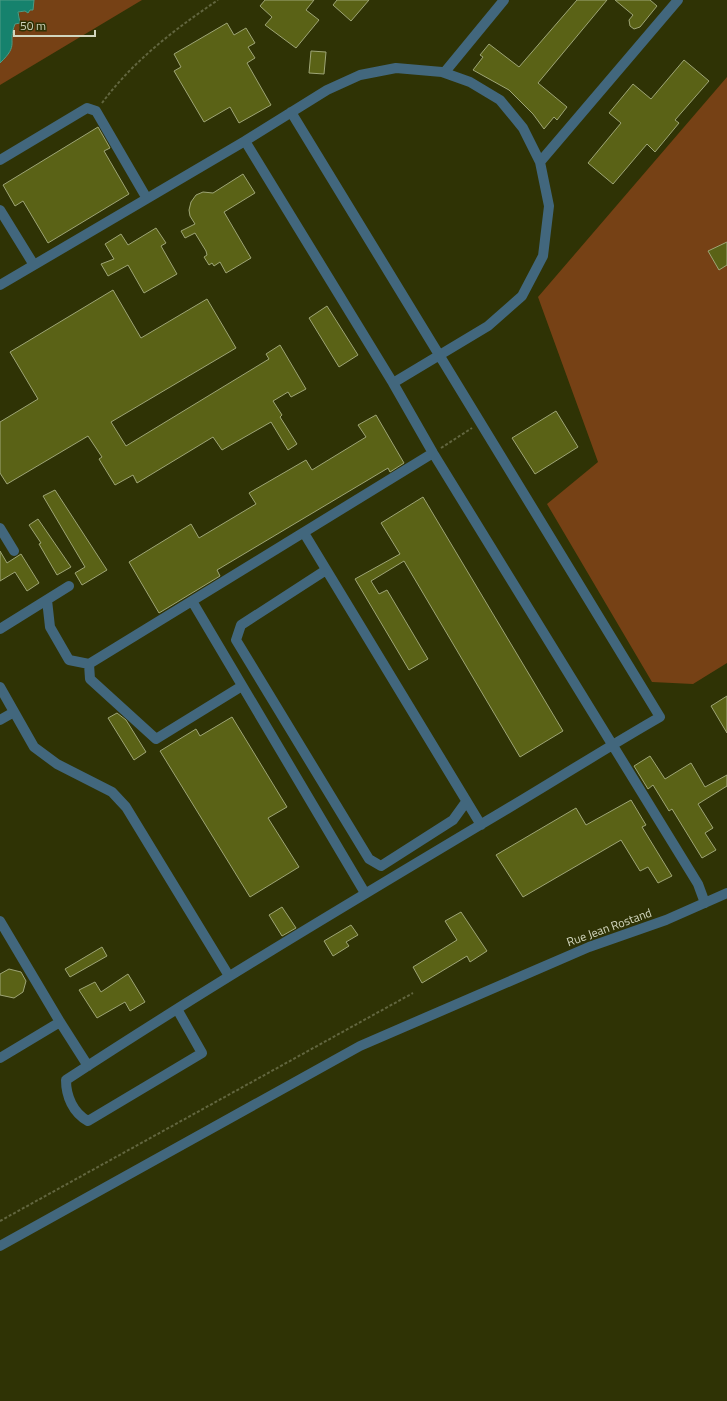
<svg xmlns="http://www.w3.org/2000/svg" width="727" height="1401" font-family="'Titillium Web',sans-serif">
	<rect width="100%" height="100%" fill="#2f3305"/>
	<path fill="#764115" d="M34,0h108l-142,85v-25l15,-36 5,-1 -1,-11c8,-1 13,-4 15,-12z
		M727,77v586l-34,21 -41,-2 -105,-178 51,-42 -60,-165z"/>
	<path fill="#16826d" stroke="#4e9b85" d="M0,0h34l-1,10h-3l-2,3 -3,-2 -7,1 2,11 -5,1c-8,20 5,20 -15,39z"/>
	<path fill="#5a6216" stroke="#9ea576" d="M265,0h49l-8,10 13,10 -23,28 -31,-23 7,-8 -12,-11z
		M337,0h32l-18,21 -18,-16z
		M577,0h30l-69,83 29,24 -10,13 -3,-3 -10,12 -11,-15 -24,-24 -36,-20 10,-13 -3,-2 9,-11 30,23z
		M615,0h35l7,6 -17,21 -6,2 -4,-3 -1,-6 4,-5z
		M227,23l7,12 12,-7 9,15 -7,4 7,11 -8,5 24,42 -32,18 -9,-16 -26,15 -30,-51 7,-4 -7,-13z
		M311,51l15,1 -2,22 -15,-1z
		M684,60l25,21 -34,39 4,3 -24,29 -8,-8 -34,40 -25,-21 33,-40 -12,-10 24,-29 18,15z
		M98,127l12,21 -6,3 25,43 -81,49 -25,-42 -8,5 -12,-21z
		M243,174l12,19 -31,19 27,46 -25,15 -6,-11 -6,4 -2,-3 -3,2 -5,-8 3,-2 -1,-4 -11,-18 -10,5 -4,-7 14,-7 -5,-8 -1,-6 2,-8 5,-7 7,-3 10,1z
		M156,228l10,15 -5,3 16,28 -33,19 -16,-28 -20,11 -7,-12 13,-5 -9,-15 16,-10 7,11z
		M727,242v23l-8,5 -11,-19z
		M113,290l28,48 66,-39 29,49 -125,74 15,24 143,-87 -3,-5 14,-9 26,44 -15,8 -3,-5 -15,9 9,14 -2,2 17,27 -9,6 -17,-28 -49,28 -9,-13 -76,46 -4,-8 -18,10 -16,-26 3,-2 -14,-21 -81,48 -7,-11v-51l38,-23 -28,-47z
		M327,306l31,49 -19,12 -30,-49z
		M556,411l22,36 -43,27 -23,-36z
		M376,415l28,48 -14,9 -2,-4 -171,102 3,6 -61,37 -30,-51 62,-38 8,14 57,-34 -7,-11 57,-33 6,10 54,-33 -8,-12z
		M55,490l52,80 -25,15 -7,-12 10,-6 -42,-71z
		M423,497l140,234 -43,26 -116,-196 -33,20 8,13 8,-4 41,69 -19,11 -54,-91 45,-25 -19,-31z
		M38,519l33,48 -14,8 -18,-31 2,-1 -12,-18z
		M0,551l7,12 14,-9 18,29 -12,8 -12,-19 -15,9z
		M727,696v37l-16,-27z
		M117,713l9,7 20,32 -12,8 -26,-42z
		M232,717l55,90 -19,11 31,49 -49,30 -90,-146 36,-22 4,7z
		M650,756l15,23 26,-16 14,24 22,-12v11l-29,18 15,24 -8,5 11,17 -14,8 -30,-49 -3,2 -16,-26 -5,4 -14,-23z
		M631,800l15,25 -4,2 30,49 -14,7 -10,-16 -8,4 -19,-31 -98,57 -27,-42 80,-47 10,17z
		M282,907l14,21 -14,8 -13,-21z
		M461,912l26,39 -17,11 -3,-6 -45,27 -9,-16 44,-27 -12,-19z
		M351,925l7,10 -12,7 3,4 -16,10 -9,-15z
		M102,947l5,9 -37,21 -5,-8z
		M9,969l12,3 5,9 -3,11 -9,6 -14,-3v-21z
		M128,974l17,28 -15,9 -5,-9 -28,16 -18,-28 16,-8 6,10z"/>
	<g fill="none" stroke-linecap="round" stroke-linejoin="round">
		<path stroke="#62663f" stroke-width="2" stroke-dasharray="3 2" stroke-linecap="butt" d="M102,103c31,-42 73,-74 116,-103
			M441,448l31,-20
			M0,1221l413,-228"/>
		<path stroke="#42677d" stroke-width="10" d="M444,73l60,-73
			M245,141l148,242 40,70 265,431 7,19
			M0,160l87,-52 9,3 50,86
			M540,162l138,-162
			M0,210l34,55
			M0,285l245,-144 82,-51 33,-15 36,-7 46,4 28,10 30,18 23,28 17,34 9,44 -6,50 -21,40 -34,30 -95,57
			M0,528l14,23
			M304,533l177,292
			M326,570l-85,55 -5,15 133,219 12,7 72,-46 13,-18
			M47,600l3,27 19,33 20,4 344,-211
			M192,601l173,292
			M0,629l69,-43
			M89,664l1,15 66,60 86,-53
			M0,687l34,60 23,17 55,28 14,15 103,169
			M0,720l14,-8
			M0,921l60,101 28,44
			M177,1009l25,44 -114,68c-15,-8 -22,-25 -22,-41 136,-89 275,-172 414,-255 60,-35 119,-73 180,-108l-369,-605
			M0,1058l60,-36
			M0,1246l360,-200 229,-99 77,-27 61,-27"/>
	</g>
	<g text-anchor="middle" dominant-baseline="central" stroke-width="3" stroke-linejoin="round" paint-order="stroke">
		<g font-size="12" fill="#d2d6be" stroke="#2f3305">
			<text transform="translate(609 927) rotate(-20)">Rue Jean Rostand</text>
		</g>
	</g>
	<path d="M14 30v6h81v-6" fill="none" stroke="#d2d6be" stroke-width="2"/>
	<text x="20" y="30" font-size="12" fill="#d2d6be" stroke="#2f3305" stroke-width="3" paint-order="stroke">50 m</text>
</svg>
